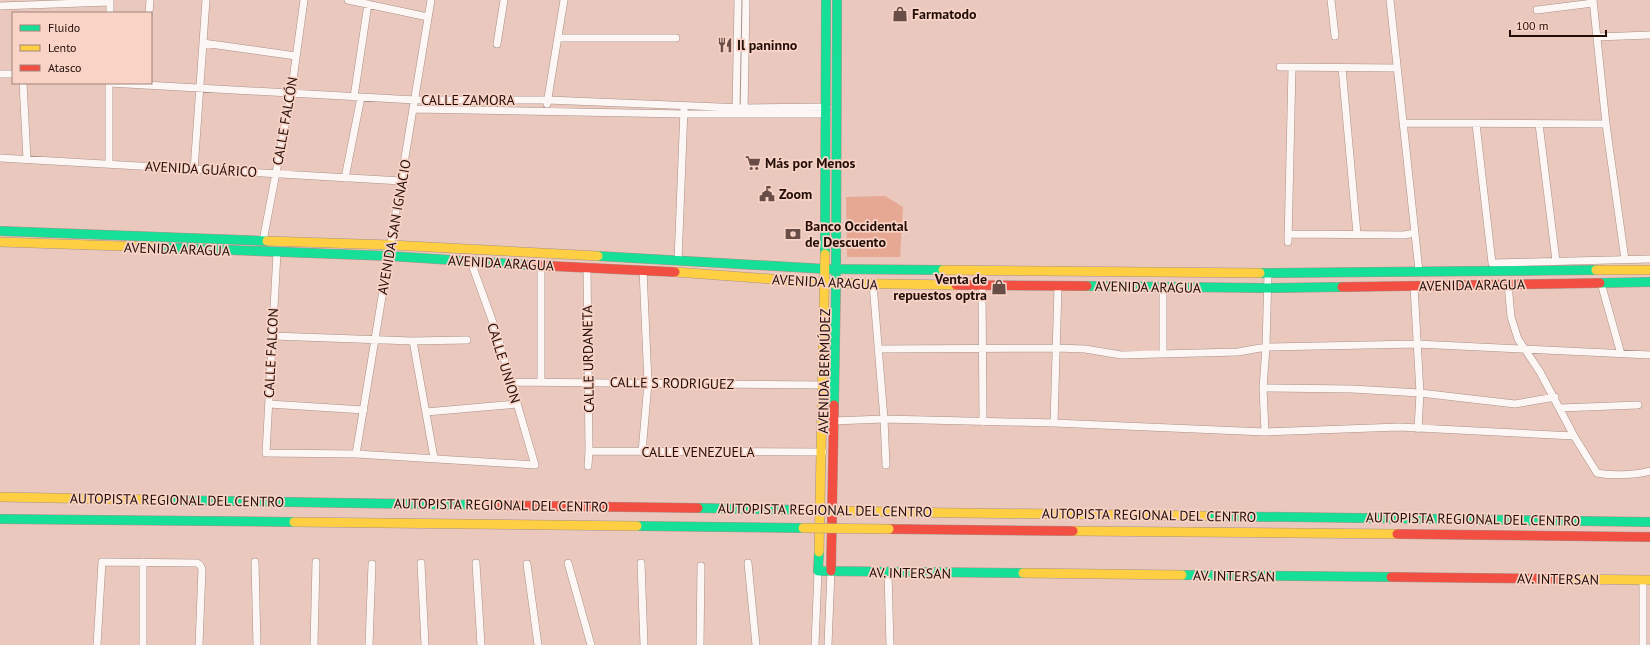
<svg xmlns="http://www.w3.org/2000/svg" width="1650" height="645" font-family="'PT Sans',sans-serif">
	<rect width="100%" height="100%" fill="#eac8bd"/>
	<path fill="#e6a793" d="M885,196l18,11 -3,50h-53l-1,-60z"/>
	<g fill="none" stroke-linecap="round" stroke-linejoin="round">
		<defs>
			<path id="street" d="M348,0l80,17
				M1331,0l4,36
				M1390,0l29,271
				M1593,0l13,124 19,136
				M0,6l110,-4
				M1537,10l56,-7
				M110,13v-13
				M149,13l1,-13
				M1597,37l53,-2
				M559,38h117
				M203,43l93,13
				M497,44l7,-44
				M1280,67l117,1
				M1342,68l15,166
				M0,74h13
				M23,83l4,76
				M109,83l306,17h133l196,8 83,-1
				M109,83v81
				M354,97l14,-93
				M547,104l17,-104
				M414,109l270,5h143
				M736,112l2,-112
				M744,112l2,-112
				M1404,123l202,1
				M1476,124l16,139 158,-4
				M1539,124l17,137
				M0,158l402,23
				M194,170l12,-170
				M345,178l16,-81
				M1288,234l116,1 11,-2
				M263,241l28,-147 13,-94
				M1288,242l4,-174
				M277,253l-11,200 90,1 179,11 -39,-134 -25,-69
				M678,261l6,-152
				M541,265v117
				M587,267l2,184
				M1601,283l20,71
				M873,284l11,135 2,46
				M1508,284l3,33 7,22 22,33 34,64 23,37c14,3 40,2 53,-2
				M982,285l1,137
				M1414,286l6,107 -2,36
				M1163,288v65
				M272,336l141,5 54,-1
				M413,341l21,117
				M878,349l178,-1 29,1 36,6 117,-3 28,-5 151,-3 233,11
				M510,382l318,3
				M1263,388l89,1 68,4 95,11 40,-7
				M269,404l95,6
				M1560,408l78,-3
				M426,412l91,-8
				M833,421l51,-2 170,4 211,9 134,-5 175,9
				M1054,423l4,-137
				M1265,432l-2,-44 3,-41 2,-74
				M642,452l6,-69 -5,-113
				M356,454l75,-454
				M588,466l1,-15 234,1
				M143,562v83
				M255,562l2,83
				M421,563l4,82
				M476,563l5,82
				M568,563l23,82
				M641,563l3,82
				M748,563l8,82
				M527,564l11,81
				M888,573l2,72
				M1643,580v65
				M97,645l5,-83 95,1 3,2 2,4 -3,76
				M314,645l2,-83
				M369,645l3,-81
				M700,645l1,-79
				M815,645l3,-74
				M828,645l3,-74"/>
			<path id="fast" d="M0,231l267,10
				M152,247l237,9 140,9
				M825,254l1,-254
				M598,256l228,13 117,1
				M1260,273l336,-3
				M1600,283l50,-1
				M1087,286l181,2 74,-1
				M834,405l2,-122 1,-283
				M160,500l316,5
				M698,508l104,2
				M1206,516l444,6
				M0,519l294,3
				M637,526l166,2
				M819,552l-1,19 205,2
				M1182,575l209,2"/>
			<path id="slow" d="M267,241l124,4 207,11
				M0,242l152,5
				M943,270l317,3
				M1596,270h54
				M675,272l150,11 131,2
				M0,497l160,3
				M888,512l318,4
				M294,522l343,4
				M1073,531l324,3
				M819,552l6,-298
				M1023,573l159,2
				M1566,579l84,1"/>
			<path id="jam" d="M529,265l146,7
				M956,285l131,1
				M1342,287l258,-4
				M476,505l222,3
				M889,529l184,2
				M1397,534l253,3
				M831,571l3,-166
				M1391,577l175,2"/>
		</defs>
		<use href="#street" stroke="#a99088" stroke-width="8"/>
		<use href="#fast" stroke="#a99088" stroke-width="10"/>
		<use href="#slow" stroke="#a99088" stroke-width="10"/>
		<use href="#jam" stroke="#a99088" stroke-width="10"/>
		<use href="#street" stroke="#fcf7f5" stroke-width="7"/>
		<use href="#fast" stroke="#16e098" stroke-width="9"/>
		<use href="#slow" stroke="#ffcf43" stroke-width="9"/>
		<use href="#jam" stroke="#f24e42" stroke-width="9"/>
		<defs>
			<path id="slow-bridge" d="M802,510l86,2
				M803,528l86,1"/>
		</defs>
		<use href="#slow-bridge" stroke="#a99088" stroke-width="10" stroke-linecap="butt"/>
		<use href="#slow-bridge" stroke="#ffcf43" stroke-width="9"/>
	</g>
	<defs>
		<symbol id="shop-bare" viewBox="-9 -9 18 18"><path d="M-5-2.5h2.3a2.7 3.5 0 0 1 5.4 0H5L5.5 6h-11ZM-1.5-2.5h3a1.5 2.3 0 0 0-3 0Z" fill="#684e47" stroke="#f8d3c6" stroke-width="2.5" paint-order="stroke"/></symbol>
		<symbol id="restaurant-bare" viewBox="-9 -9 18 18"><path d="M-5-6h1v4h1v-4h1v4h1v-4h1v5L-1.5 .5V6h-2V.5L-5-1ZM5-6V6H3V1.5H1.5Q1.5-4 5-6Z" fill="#684e47" stroke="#f8d3c6" stroke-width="2.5" paint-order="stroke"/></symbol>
		<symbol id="supermarket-bare" viewBox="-9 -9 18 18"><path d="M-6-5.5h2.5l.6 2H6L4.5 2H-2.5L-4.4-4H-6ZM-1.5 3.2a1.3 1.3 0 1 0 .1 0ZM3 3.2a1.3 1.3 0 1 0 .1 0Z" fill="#684e47" stroke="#f8d3c6" stroke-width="2.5" paint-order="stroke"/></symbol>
		<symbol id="civic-bare" viewBox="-9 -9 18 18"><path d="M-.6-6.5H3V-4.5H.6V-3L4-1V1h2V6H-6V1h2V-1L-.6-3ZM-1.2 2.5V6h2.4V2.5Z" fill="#684e47" stroke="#f8d3c6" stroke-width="2.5" paint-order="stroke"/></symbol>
		<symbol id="bank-bare" viewBox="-9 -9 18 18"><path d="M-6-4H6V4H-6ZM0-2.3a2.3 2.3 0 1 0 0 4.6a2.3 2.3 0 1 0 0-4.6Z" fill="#684e47" stroke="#f8d3c6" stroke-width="2.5" paint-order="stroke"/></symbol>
	</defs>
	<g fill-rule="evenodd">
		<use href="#shop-bare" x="889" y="3" width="22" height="22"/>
		<use href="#restaurant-bare" x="714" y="34" width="22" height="22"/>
		<use href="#supermarket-bare" x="742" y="152" width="22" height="22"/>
		<use href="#civic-bare" x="756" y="183" width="22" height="22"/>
		<use href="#bank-bare" x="782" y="223" width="22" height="22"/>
		<use href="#shop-bare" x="988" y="276" width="22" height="22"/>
	</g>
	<g text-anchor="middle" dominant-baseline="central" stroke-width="3.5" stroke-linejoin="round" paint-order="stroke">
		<g font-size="14" font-weight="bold" fill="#220d07" stroke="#f8d3c6" text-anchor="start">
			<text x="912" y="14">Farmatodo</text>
			<text x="737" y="45">Il paninno</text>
			<text x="765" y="163">Más por Menos</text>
			<text x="779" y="194">Zoom</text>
			<text x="805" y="226">Banco Occidental<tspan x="805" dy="16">de Descuento</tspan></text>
			<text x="987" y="279" text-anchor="end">Venta de<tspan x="987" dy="16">repuestos optra</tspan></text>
		</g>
		<g font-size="14" fill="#220d07" stroke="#f8d3c6">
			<text x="468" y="100">CALLE ZAMORA</text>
			<text transform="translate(285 121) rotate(-80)">CALLE FALCÓN</text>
			<text transform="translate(201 169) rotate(3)">AVENIDA GUÁRICO</text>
			<text transform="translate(394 227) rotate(-80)">AVENIDA SAN IGNACIO</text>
			<text transform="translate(177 249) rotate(2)">AVENIDA ARAGUA</text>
			<text transform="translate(501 263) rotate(3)">AVENIDA ARAGUA</text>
			<text transform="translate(825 282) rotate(3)">AVENIDA ARAGUA</text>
			<text transform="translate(1472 285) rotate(-1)">AVENIDA ARAGUA</text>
			<text transform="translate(1148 287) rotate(1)">AVENIDA ARAGUA</text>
			<text transform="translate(271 353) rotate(-87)">CALLE FALCON</text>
			<text transform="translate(588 359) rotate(-91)">CALLE URDANETA</text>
			<text transform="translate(504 363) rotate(73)">CALLE UNION</text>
			<text transform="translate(824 371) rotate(-89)">AVENIDA BERMÚDEZ</text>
			<text transform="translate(672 383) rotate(1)">CALLE S RODRIGUEZ</text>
			<text x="698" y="452">CALLE VENEZUELA</text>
			<text transform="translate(177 500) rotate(1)">AUTOPISTA REGIONAL DEL CENTRO</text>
			<text transform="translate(501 505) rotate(1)">AUTOPISTA REGIONAL DEL CENTRO</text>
			<text transform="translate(825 510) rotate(1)">AUTOPISTA REGIONAL DEL CENTRO</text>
			<text transform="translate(1149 515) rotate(1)">AUTOPISTA REGIONAL DEL CENTRO</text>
			<text transform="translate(1473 519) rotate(1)">AUTOPISTA REGIONAL DEL CENTRO</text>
			<text transform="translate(910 573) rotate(1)">AV. INTERSAN</text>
			<text transform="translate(1234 576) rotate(1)">AV. INTERSAN</text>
			<text transform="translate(1558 579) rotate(1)">AV. INTERSAN</text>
		</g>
	</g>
	<rect x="12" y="12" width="140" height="72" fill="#f8d3c6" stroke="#a2847a"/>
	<rect x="20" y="25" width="20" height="6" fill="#16e098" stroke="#a2847a"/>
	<text x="48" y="32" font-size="12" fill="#220d07">Fluido</text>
	<rect x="20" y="45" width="20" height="6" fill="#ffcf43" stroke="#a2847a"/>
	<text x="48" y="52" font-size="12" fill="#220d07">Lento</text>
	<rect x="20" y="65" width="20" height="6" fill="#f24e42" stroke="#a2847a"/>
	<text x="48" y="72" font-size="12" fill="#220d07">Atasco</text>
	<path d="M1510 30v6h96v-6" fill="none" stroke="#220d07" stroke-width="2"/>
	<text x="1516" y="30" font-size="12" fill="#220d07" stroke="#f8d3c6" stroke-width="3" paint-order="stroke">100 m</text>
</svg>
